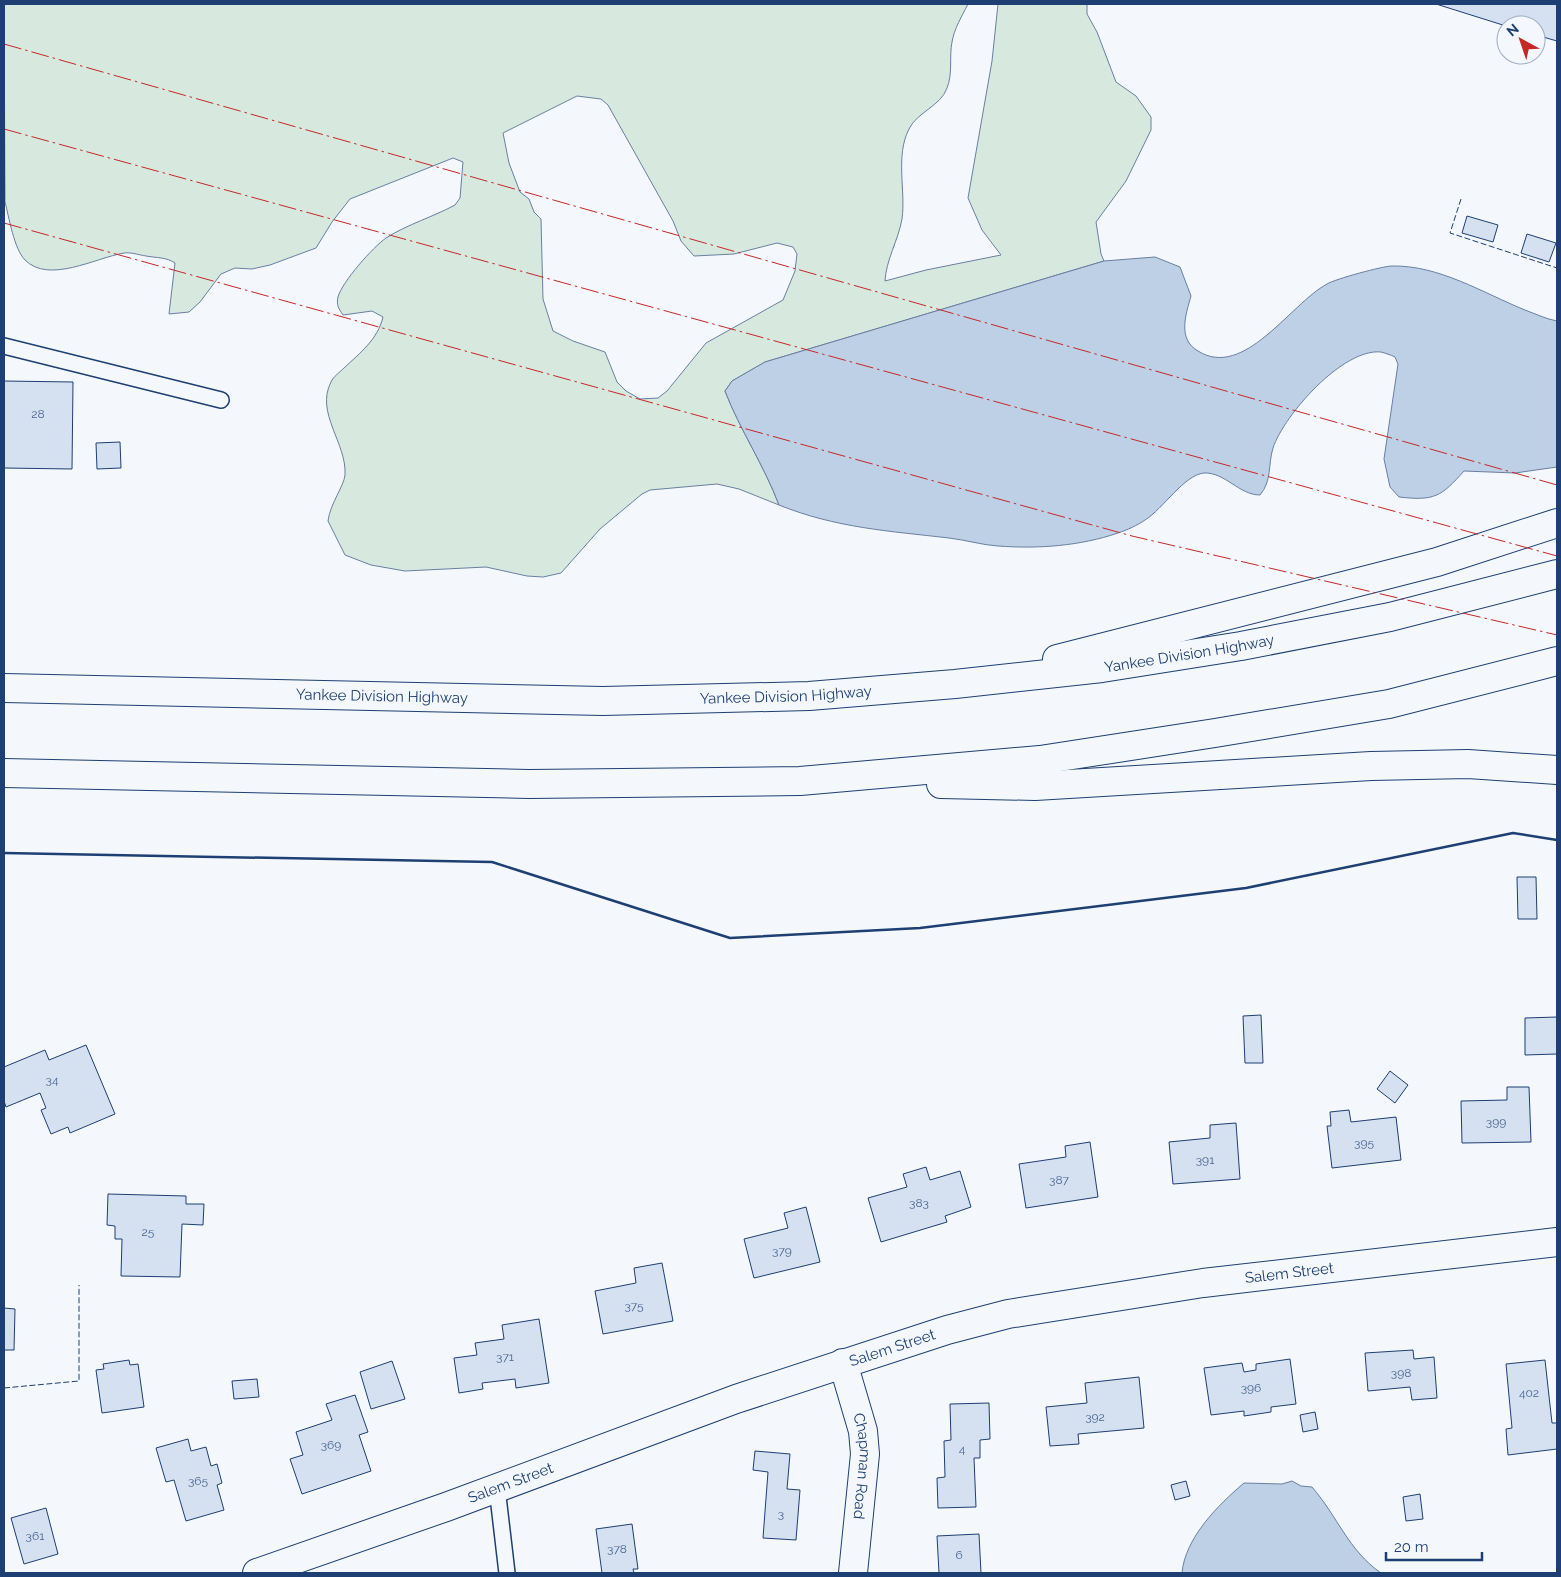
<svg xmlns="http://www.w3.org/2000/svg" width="1561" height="1577" font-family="Raleway,sans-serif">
	<rect width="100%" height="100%" fill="#f4f7fb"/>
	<path fill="#d7e8df" stroke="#687fa3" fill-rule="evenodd" d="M4,4h964c-6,12 -14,25 -16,38 -3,15 1,31 -5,46 -6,18 -30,24 -38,41 -14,27 -3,62 -7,90 -4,22 -16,41 -17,62l41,-11 75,-15 -19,-25 -14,-32 24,-137 6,-57h89v10l10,18 19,50 20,14 15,21v13l-25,51 -30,41 5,32 3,7 -339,101 -33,19 -7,10c15,39 39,74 54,114l-40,-16 -22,-5 -67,6 -8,4 -42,35 -39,44 -18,4 -16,-1 -41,-9 -81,4 -34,-6 -26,-10 -17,-34c2,-17 16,-35 17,-46 2,-32 -30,-62 -14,-93 2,-5 9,-10 13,-14 16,-15 34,-29 39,-51l-11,-6 -29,4c-4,-6 -7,-10 -5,-18 4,-15 35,-50 48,-59 22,-14 47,-21 69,-33l5,-7 3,-36 -10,-4 -103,41 -18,23 -16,26 -46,17 -18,4 -17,-1 -14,6 -21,28 -11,10 -20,2 6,-51c-9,-6 -18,-5 -29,-7 -7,-1 -15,-4 -22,-3 -29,5 -75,31 -99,7 -11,-11 -16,-43 -20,-58zM577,96l24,3 7,6 65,116 8,20 13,15 40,-2 43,-11 16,4 4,7 -2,17 -12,29 -77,43 -39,48 -9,7 -18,1 -14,-8 -9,-9 -12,-30 -32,-11 -20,-10 -10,-32 -2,-80 -7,-7 -5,-13 -9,-7 -11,-29 -6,-30z"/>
	<path fill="#bed0e5" stroke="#687fa3" d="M1155,257l25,10 11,29c-5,18 -14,43 7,55 46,29 92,-47 129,-67 8,-5 56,-18 65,-18 47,-1 91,27 133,44 11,4 21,9 32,11v146l-42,6 -51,-2c-23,26 -30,30 -65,26l-9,-10 -6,-28 14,-95 -3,-7c-4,-2 -10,-4 -14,-5 -38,-4 -97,63 -108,96 -5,16 -1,33 -13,47 -21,0 -35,-23 -56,-22 -20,2 -41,36 -59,47 -7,5 -18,10 -27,13 -38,13 -80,16 -120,13 -16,-1 -32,-6 -49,-8 -60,-7 -113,-10 -170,-33 -15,-40 -39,-75 -54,-114l7,-10 33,-19 339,-101z
		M1292,1481l9,5 11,1c26,30 36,63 69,86h-199c3,-35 36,-68 62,-90l38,1z"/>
	<path fill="#d5e0f0" stroke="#1d3f73" d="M1436,4h121v37l-21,-6v-10l-30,1z
		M1467,216l31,9 -5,17 -31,-9z
		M1527,234l29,9 -7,19 -28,-9z
		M4,381l69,1 -1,87 -68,-1z
		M120,442l1,26 -24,1 -1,-26z
		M1517,877h19l1,42h-19z
		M1261,1015l2,48h-18l-2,-47z
		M1557,1017v37l-32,1v-37z
		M86,1045l29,69 -45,19 -2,-6 -17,7 -10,-24 5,-2 -6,-15 -34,14 -2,-6v-34l41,-17 4,10z
		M1390,1071l18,14 -13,18 -18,-14z
		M1507,1087h22l2,55 -69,1 -1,-42 46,-1z
		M1349,1110l2,12 45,-5 5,43 -69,8 -5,-42h4l-1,-14z
		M1236,1123l4,56 -67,5 -4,-42 41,-4v-13z
		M1090,1142l8,55 -72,11 -7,-44 47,-7 -1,-11z
		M926,1167l4,13 30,-9 11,36 -26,9 2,6 -66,20 -13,-44 39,-11 -4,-13z
		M108,1194l78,2v8h18l-1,21 -21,-1 -2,53 -59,-1 1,-37h-7v-13l-8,-1z
		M806,1207l14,55 -66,16 -10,-39 44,-11 -4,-15z
		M662,1263l11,58 -70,13 -8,-43 41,-8 -2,-15z
		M4,1308l11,1 -1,41h-10z
		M539,1319l10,64 -33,5 -1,-9 -33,4 1,6 -24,4 -5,-35 23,-3 -2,-12 29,-4 -2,-14z
		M1413,1350l1,9 20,-2 3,41 -25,2 -2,-13 -42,4 -3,-38z
		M1290,1359l6,45 -25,3v5l-27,4v-5l-33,4 -7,-47 38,-5 2,9 12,-2v-6z
		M129,1360l1,5 8,-1 6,43 -42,6 -6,-43 8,-1 -1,-5z
		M1545,1360l7,63h5v26l-49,6 -2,-26 6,-1 -6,-64z
		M392,1361l13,38 -34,10 -11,-37z
		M1139,1377l5,51 -66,6 1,10 -29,2 -4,-39 41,-4 -2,-20z
		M257,1379l2,18 -25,2 -2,-18z
		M355,1395l13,37 -9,3 12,36 -69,23 -12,-35 13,-4 -7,-23 36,-12 -6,-16z
		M989,1403l1,36 -10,1v18h-6l2,49 -38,1 -1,-30 8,-1 -1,-36 7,-1 -1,-36z
		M1315,1412l3,17 -15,3 -3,-17z
		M188,1439l3,12 15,-4 5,19 6,-2 5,19 -5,2 7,25 -38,11 -12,-41 -8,2 -10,-34z
		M755,1451l35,3 -3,35 13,1 -4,50 -33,-2 5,-66 -15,-2z
		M1186,1481l4,15 -15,4 -4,-15z
		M1420,1494l3,25 -17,2 -3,-24z
		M46,1508l12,46 -34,10 -13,-46z
		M632,1524l6,45h-5l1,4h-32l-6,-44z
		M979,1534l2,39h-42l-2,-37z"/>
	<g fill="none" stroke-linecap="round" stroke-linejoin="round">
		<defs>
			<path id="service" d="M4,346l217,54
				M497,1488l10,85"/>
			<g id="minor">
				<path id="s1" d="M843,1363l20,68 2,23 -12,119"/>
			</g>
			<g id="secondary">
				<path id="s2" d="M257,1573l189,-66 290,-108 211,-69 61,-16 195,-31 354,-41"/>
			</g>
			<g id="motorway">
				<path d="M1057,659l380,-97 120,-39"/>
				<path id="s3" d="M4,688l599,13 206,-5 146,-12 147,-16 139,-22 149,-29 167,-43"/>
				<path d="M4,773l525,11 271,-3 240,-21 175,-27 174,-29 168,-43"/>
				<path d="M941,784l94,2 336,-20 97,-2 89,6"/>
			</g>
		</defs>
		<use href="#service" stroke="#1d3f73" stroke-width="18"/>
		<use href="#minor" stroke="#1d3f73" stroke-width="30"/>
		<use href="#secondary" stroke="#1d3f73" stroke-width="30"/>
		<use href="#motorway" stroke="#1d3f73" stroke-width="30"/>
		<use href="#service" stroke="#f4f7fb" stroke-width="15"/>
		<use href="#minor" stroke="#f4f7fb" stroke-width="28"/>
		<use href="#secondary" stroke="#f4f7fb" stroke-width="28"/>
		<use href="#motorway" stroke="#f4f7fb" stroke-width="28"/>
		<path stroke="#1d3f73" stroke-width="1" stroke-dasharray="6 2.5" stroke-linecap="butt" d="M1461,199l-11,34 107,35
			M4,1388l75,-7v-96"/>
		<path stroke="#1d3f73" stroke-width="2.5" d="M4,853l488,9 238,76 190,-10 326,-40 267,-55 44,7"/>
		<path stroke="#c62828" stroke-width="1" stroke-dasharray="18 4 2.5 4" stroke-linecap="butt" d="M4,44l1553,441
			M4,129l1553,427
			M4,223l1128,313 425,99"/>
	</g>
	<g text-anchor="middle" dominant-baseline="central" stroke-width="4" stroke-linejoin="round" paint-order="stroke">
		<g font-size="12" fill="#4b6792">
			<text x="38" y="414">28</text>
			<text x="52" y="1080">34</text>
			<text x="1496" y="1122">399</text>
			<text x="1364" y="1143">395</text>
			<text x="1205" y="1160">391</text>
			<text x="1059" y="1180">387</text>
			<text x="919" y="1203">383</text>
			<text x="148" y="1232">25</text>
			<text x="782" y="1251">379</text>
			<text x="634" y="1306">375</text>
			<text x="505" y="1357">371</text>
			<text x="1401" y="1373">398</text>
			<text x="1251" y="1388">396</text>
			<text x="1529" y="1393">402</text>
			<text x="1095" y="1417">392</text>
			<text x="331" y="1445">369</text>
			<text x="962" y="1449">4</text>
			<text x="198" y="1481">365</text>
			<text x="781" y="1514">3</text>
			<text x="35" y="1536">361</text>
			<text x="617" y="1549">378</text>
			<text x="959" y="1555">6</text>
		</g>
		<g font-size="15" fill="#1d3f73" stroke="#f4f7fb">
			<text stroke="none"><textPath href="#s3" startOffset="1188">Yankee Division Highway</textPath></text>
			<text stroke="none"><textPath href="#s3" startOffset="782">Yankee Division Highway</textPath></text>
			<text stroke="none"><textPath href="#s3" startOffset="378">Yankee Division Highway</textPath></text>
			<text stroke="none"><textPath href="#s2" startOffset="1079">Salem Street</textPath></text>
			<text stroke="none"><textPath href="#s2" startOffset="674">Salem Street</textPath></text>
			<text stroke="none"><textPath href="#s1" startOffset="106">Chapman Road</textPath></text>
			<text stroke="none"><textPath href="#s2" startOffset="269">Salem Street</textPath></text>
		</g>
	</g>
	<rect width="1561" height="1577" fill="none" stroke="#1d3f73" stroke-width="10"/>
	<g transform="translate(1521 40) rotate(320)"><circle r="24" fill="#f4f7fb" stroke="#9eadc5"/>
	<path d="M0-4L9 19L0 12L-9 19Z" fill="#c62828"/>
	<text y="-8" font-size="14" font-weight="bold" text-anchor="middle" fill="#1d3f73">N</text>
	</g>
	<path d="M1386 1552v8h96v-8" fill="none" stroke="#1d3f73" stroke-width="2.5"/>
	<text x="1394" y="1552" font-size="15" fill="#1d3f73" stroke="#f4f7fb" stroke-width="4" paint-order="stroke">20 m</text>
</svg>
